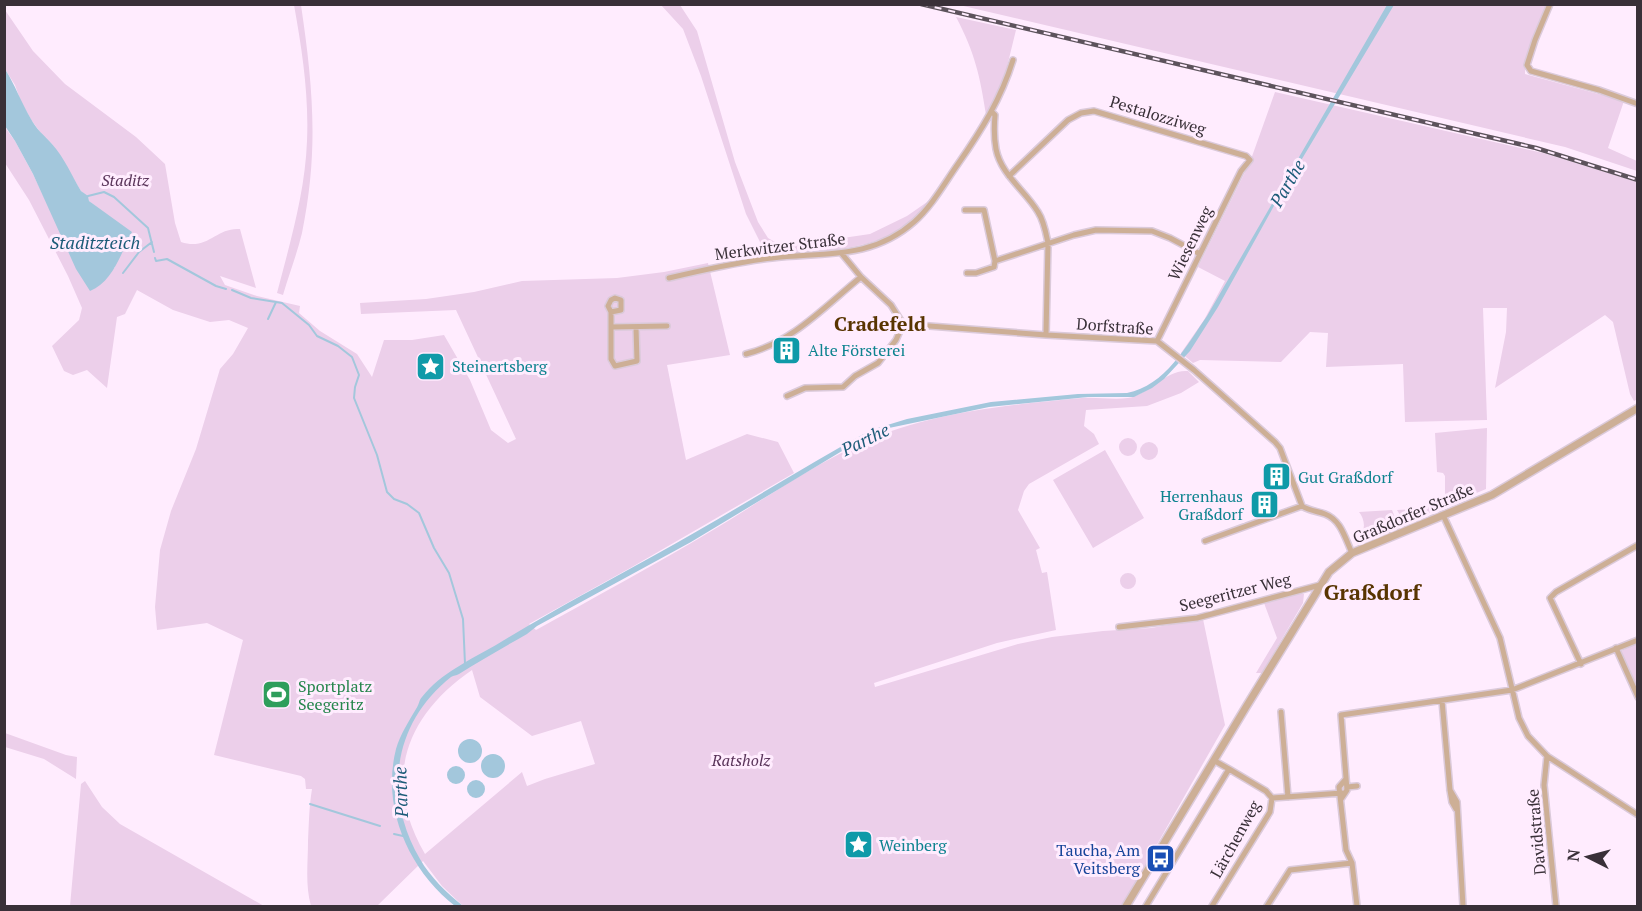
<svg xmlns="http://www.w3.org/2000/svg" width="1642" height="911" font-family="'PT Serif',serif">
	<rect width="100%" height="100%" fill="#ffecfe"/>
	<path fill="#eccfea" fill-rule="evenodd" d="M294,5h7c12,82 18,145 1,228 -5,21 -13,41 -19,62l-6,-2c13,-50 28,-100 30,-152 2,-46 -5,-92 -13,-136z
		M661,5h19l17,26 38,131 23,60 10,16 7,4 20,3 75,-11 37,-18 23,-16c-8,9 -16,20 -26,27 -37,26 -96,25 -139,25l-19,-38 -45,-138 -18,-47z
		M959,5h588l-22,56v13l99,27 -16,47 29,13v10l-72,-24z
		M5,10l28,41 32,33 71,53 29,27 10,59 6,19c27,9 35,-15 59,-13l16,59 -36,-12 5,9 32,11 43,10 -1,7 21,18 37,23 15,23 12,-37h28l32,-5 26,45 21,50 17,13 8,-4 -60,-129 -95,4 -1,-11 66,-4 48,-7 48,-11 95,-3 47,-6 44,-9 22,92 -63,10 19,95 61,-26 31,8 16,31 -162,94 -103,57 7,6c59,-33 119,-65 177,-100 67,-40 132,-89 208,-108 53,-14 107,-19 161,-24 15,-1 31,2 46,0 22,-4 38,-29 60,-27l11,11 -18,11 -34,13 -61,4 -2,16 10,8 5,10 -70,40 -5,7 -6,19 22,38 -4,2 6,23 5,-1 9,58 -59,13 -123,40 1,4 143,-43 34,-7 51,-6 48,-3 52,-9 22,106 -103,181h-659l-21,-20 -19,-25 -46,45h-66c-6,-22 -3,-42 -3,-65 1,-18 1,-34 4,-52h-6l-1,-10 -4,-3 -87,-21 29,-115 -36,-17 -50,7 -2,-23 5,-57 11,-39 25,-62 24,-80 13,-15 15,-26 -19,-8 -19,2 -37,-12 -36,-20 -12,24 -8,3 -10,71 -20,-18 -14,5 -9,-4 -12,-25 27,-26 3,-12 -14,-32 -39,-76 -24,-37 -1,-37 11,15 18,33 30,63 52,31 -8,-52 -18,-15 -1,-4 -7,-6 -29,-47 -9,-8 -11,-15 -11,-19 -6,-17 -10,-16zM472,670l8,27 52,39 49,-15 14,43 -50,15 -18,7 -5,-14 -97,82c-43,-74 -20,-138 47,-184z
		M956,17l60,13 -14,57 -16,28c-6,-39 -11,-62 -30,-98z
		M1275,92l268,61 94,29 1,217 -4,2 -4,-7 -17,-72 -8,-7 -110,73 11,-56 1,-24h-24l4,112 -82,2 -2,-58 -77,3 2,-34 -18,-1 -29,30 -81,-2 -7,3 -12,-10 23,-33 21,-39 -27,-14 52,-105z
		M1487,428l-1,61 -62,26 -4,-10 25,-5v-24l-2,-3 -6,-1 -2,-39z
		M1119 447a9 9 0 1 1 18 0a9 9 0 1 1-18 0Z
		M1140 451a9 9 0 1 1 18 0a9 9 0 1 1-18 0Z
		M1105,450l39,68 -51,30 -40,-68z
		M1417,509l4,8 -16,7 -8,-14z
		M1392,510l7,17 -9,4 -2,-2 -26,13 -9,-2 -2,-4 8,-1c8,-5 5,-17 0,-23z
		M1120 581a8 8 0 1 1 16 0a8 8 0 1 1-16 0Z
		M1296,593l8,1 -1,9 -41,70h-6l21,-35 -13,-35z
		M1637,644v47l-16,-40z
		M5,733l61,22 11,2 -1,22 -32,-20 -39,-12z
		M85,781l17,26 18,17 144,82h-194l11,-122z"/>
	<path fill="#a3c7dc" d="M1387,5h7l-119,199 -57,103 -28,44 -26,28 -12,9 -18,9h-46l-99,10 -100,21 -47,23 -151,91 -154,84 -10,8c-23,13 -46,26 -68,40 -3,2 -5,1 -8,3 -58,46 -68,119 -31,182 10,18 27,34 43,47h-8c-46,-36 -74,-98 -59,-157 4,-14 13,-28 20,-40 3,-4 3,-9 6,-12 19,-24 48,-37 74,-52 52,-32 105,-60 159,-90 73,-40 143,-85 216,-125l36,-11 84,-17 87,-8 49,-1c38,-7 60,-48 80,-77z
		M5,69c10,16 16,33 26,50 5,10 13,16 21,25 12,13 20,32 29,47l7,5 1,5 43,31c-11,21 -19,50 -42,59l-14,-22 -43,-95 -18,-33 -10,-15z
		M458 751a12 12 0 1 1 24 0a12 12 0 1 1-24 0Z
		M481 766a12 12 0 1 1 24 0a12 12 0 1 1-24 0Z
		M447 775a9 9 0 1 1 18 0a9 9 0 1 1-18 0Z
		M467 789a9 9 0 1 1 18 0a9 9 0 1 1-18 0Z"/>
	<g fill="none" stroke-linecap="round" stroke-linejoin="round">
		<path stroke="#a3c7dc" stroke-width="2" d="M88,196l16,-4 10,5 34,31 6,24
			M155,258l1,3 11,-2 49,27 10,3
			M123,273l16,-21 13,-10
			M232,290l19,8 31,5 27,22 8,11 21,10 14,11 7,18 -4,12 -1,11 23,57 10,37 7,7 13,5 12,9 15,35 15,25 14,46 2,45
			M268,319l8,-17
			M310,804l70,22
			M394,834l9,2"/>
		<defs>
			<path id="minor" d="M1550,4l-15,36 -8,25 4,6 68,19 39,14
				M992,112l3,3c-1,11 -1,23 1,34 5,26 29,41 42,63 6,9 8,21 10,31l-2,92
				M1009,176l59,-56 13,-7 13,-2 152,45 4,4 -9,11 -84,170
				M965,210h19l11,51 -1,6 -18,6h-9
				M842,254l19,23 30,28 12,19
				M995,261l79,-26 22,-5 56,1 18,7 30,16
				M669,278c34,-8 68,-16 103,-20 51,-6 99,2 142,-36 18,-16 30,-38 44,-58 23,-33 43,-65 55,-104
				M611,312l10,-2v-10l-6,-2 -4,2 -3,6 3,6v47l4,7 22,-5 -1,-34
				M903,324l143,11 111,6 37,29 81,72 5,6 22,58c8,5 15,5 23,8 16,6 20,24 27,39
				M611,327l56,-1
				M746,354c47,-12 78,-47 115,-77
				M787,396l18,-8 38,-1 12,-11 23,-13 18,-23 7,-16
				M1443,515l57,123 19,80 9,18 19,20 91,59
				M1205,541l97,-35
				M1119,627l78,-9 123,-33
				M1616,648l22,49
				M1581,664l-31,-66 6,-6 82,-47
				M1442,701l8,89 2,12 4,7
				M1281,712l7,85
				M1547,756l-3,29 12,121
				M1229,769l37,22 6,7
				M1346,779l-7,8 7,63 6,13 5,43
				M1347,787l10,-1
				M1450,790l7,12 6,104
				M1272,798l70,-5
				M1341,799l6,-9 -6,-75 171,-25 126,-50
				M1146,906l83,-137 -14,-8
				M1212,906l58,-94 2,-14
				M1267,906l23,-36 62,-7"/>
			<path id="tertiary" d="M1126,906l120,-199 83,-135 23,-19 140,-58 146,-87"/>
		</defs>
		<use href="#minor" stroke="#dbcada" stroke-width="8"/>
		<use href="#tertiary" stroke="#dbcada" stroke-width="10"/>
		<use href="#minor" stroke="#cdaf96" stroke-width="5"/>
		<use href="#tertiary" stroke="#cdaf96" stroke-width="7"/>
		<defs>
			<path id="rail" d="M921,4l615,144 102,32"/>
		</defs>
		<use href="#rail" stroke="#5d535c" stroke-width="4.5"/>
		<use href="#rail" stroke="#ffecfe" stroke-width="2" stroke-dasharray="7" stroke-linecap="butt"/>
	</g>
	<defs>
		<symbol id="building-square" viewBox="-11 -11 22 22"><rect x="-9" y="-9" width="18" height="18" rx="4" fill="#0f9aa8" stroke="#ffecfe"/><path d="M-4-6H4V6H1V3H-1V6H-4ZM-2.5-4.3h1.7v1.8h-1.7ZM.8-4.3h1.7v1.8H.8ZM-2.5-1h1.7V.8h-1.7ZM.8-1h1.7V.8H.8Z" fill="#fff"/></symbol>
		<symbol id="sight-square" viewBox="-11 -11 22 22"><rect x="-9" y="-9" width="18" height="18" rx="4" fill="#0f9aa8" stroke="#ffecfe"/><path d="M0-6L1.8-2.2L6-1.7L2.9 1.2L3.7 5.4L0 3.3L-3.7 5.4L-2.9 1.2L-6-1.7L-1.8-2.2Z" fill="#fff"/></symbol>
		<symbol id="stadium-square" viewBox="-11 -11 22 22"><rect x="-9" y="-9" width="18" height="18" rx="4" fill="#2e9e5b" stroke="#ffecfe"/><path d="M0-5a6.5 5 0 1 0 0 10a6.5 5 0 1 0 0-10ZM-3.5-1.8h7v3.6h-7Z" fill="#fff"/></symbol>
		<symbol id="bus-square" viewBox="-11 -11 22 22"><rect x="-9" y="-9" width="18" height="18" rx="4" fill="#1a4fb4" stroke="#ffecfe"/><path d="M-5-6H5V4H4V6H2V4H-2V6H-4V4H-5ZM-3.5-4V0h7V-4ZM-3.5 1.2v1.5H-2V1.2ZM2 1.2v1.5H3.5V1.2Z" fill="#fff"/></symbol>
	</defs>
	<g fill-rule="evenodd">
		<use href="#building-square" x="770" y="334" width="33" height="33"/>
		<use href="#sight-square" x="414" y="350" width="33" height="33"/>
		<use href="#building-square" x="1260" y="460" width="33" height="33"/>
		<use href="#building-square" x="1248" y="488" width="33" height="33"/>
		<use href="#stadium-square" x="260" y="678" width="33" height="33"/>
		<use href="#sight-square" x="842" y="828" width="33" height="33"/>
		<use href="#bus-square" x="1144" y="842" width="33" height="33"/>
	</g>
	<g text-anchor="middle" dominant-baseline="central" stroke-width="6" stroke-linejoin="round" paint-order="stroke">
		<g font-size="16" fill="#393038" stroke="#ffecfe">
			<text transform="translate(1158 115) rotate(17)">Pestalozziweg</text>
			<text transform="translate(1190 243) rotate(-64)">Wiesenweg</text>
			<text transform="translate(780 246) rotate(-7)">Merkwitzer Straße</text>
			<text transform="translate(1115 326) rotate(4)">Dorfstraße</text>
			<text transform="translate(1413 513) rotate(-23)">Graßdorfer Straße</text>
			<text transform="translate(1235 592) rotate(-14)">Seegeritzer Weg</text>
			<text transform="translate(1536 832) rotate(-95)">Davidstraße</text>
			<text transform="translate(1235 839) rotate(-61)">Lärchenweg</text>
		</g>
		<g font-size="16" font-style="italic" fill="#5a345a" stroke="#ffecfe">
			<text x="125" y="180">Staditz</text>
			<text x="741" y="760">Ratsholz</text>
		</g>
		<g font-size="16" fill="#0d838f" stroke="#ffecfe" text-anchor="start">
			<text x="808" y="350">Alte Försterei</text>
			<text x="452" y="366">Steinertsberg</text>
			<text x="1298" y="477">Gut Graßdorf</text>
			<text x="1243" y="496" text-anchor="end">Herrenhaus<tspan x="1243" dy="18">Graßdorf</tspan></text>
			<text x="879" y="845">Weinberg</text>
		</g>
		<g font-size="16" fill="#27864d" stroke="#ffecfe" text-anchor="start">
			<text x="298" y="686">Sportplatz<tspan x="298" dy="18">Seegeritz</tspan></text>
		</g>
		<g font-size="16" fill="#164399" stroke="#ffecfe" text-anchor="end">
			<text x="1140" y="850">Taucha, Am<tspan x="1140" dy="18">Veitsberg</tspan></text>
		</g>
		<g font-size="18" font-style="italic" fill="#1c5b78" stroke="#ffecfe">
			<text transform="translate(1287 183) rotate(-60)">Parthe</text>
			<text x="95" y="242">Staditzteich</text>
			<text transform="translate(865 439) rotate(-26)">Parthe</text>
			<text transform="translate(400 792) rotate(-92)">Parthe</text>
		</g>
		<g font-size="20" font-weight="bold" fill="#583400" stroke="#ffecfe">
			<text x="880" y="323">Cradefeld</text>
		</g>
		<g font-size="22" font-weight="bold" fill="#583400" stroke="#ffecfe">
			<text x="1372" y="591">Graßdorf</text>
		</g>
	</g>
	<rect width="1642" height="911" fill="none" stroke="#393038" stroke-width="12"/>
	<g transform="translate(1588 857) rotate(276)" stroke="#ffecfe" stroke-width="4.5" paint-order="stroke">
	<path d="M0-4.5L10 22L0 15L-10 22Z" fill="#393038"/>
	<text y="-9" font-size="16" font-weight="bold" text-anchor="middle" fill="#393038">N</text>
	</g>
</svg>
